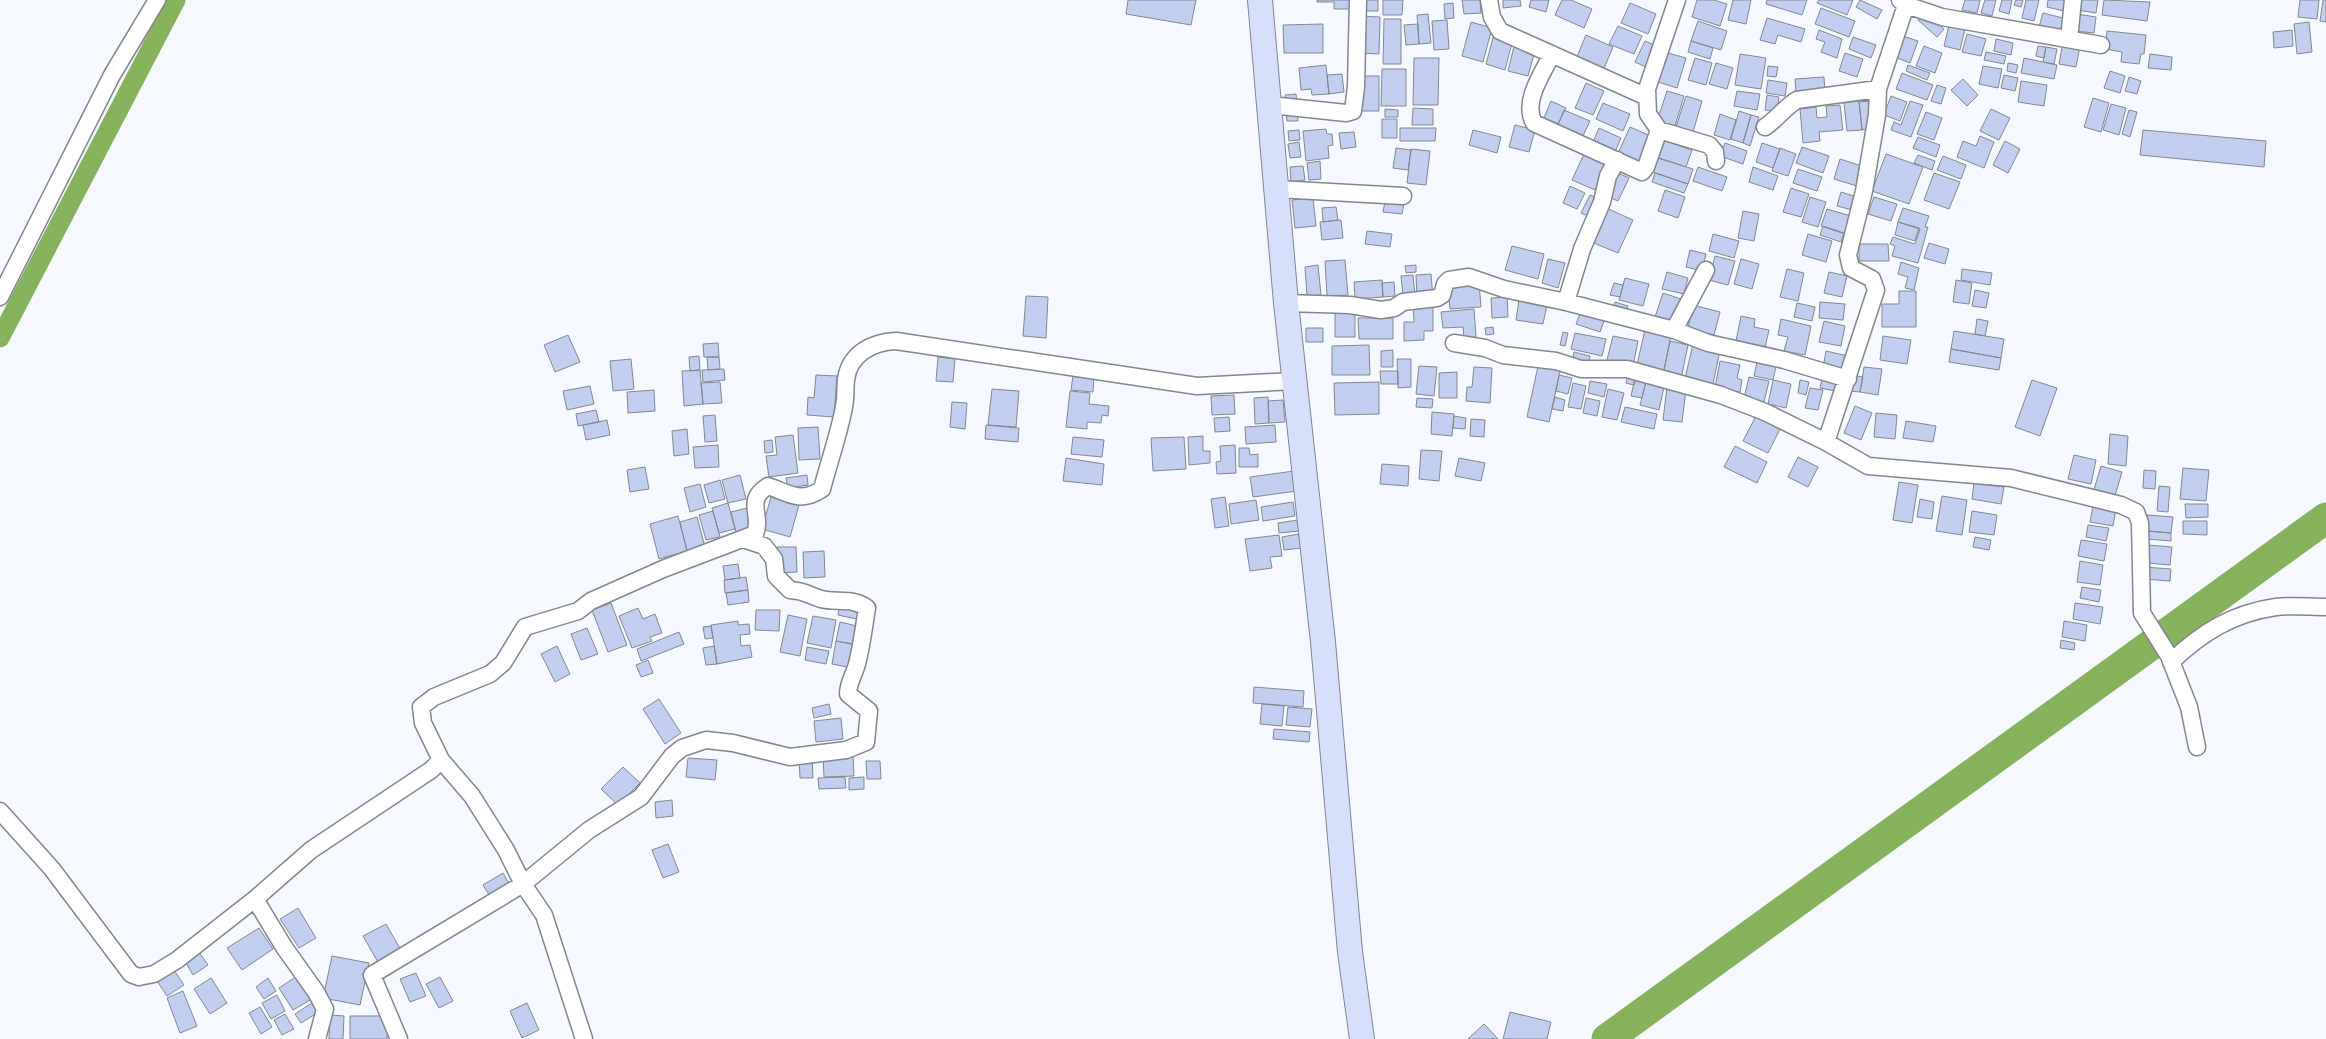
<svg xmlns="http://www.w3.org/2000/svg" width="2326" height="1039" font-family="Spectral,serif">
	<rect width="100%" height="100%" fill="#f5f8ff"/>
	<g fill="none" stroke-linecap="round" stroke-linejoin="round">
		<path stroke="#86b25c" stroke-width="19" d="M0,338l176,-338"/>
		<path stroke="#86b25c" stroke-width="31" d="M1607,1039l719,-521"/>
	</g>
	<path fill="#c1cef0" stroke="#83878f" d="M1128,0h68l-5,25 -65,-11z
		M1317,0h35v9h-18v-7h-17z
		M1361,0h17v11h-17z
		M1383,0h20l-1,15h-19z
		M1462,0h18l1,13 -17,1z
		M1503,0h17l1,6 -18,2z
		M1531,0h18l-3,12 -17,-5z
		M1562,0h9l21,9 -8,19 -29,-13z
		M1697,0h17l13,4 -7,22 -28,-9z
		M1733,0h18l-5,24 -18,-4z
		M1767,0h40l-5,15 -36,-11z
		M1819,0h34l-6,15 -30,-12z
		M1860,0l22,10 -5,9 -21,-12z
		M1965,0h15l-3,13 -15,-3z
		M1985,0h11l-4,16 -11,-3z
		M2002,0h10l-3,14 -10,-3z
		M2016,0h7l-2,7 -7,-2z
		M2026,0h13l-5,21 -12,-3z
		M2048,0h23l-3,12 -21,-5z
		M2078,0h20l-2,13 -19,-3z
		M2104,0l46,2 -3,19 -45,-6z
		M2300,0h19l-2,19 -19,-2z
		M2323,0h3v22l-6,-1z
		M1453,3l1,15 -9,1 -1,-15z
		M1630,3l26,11 -8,20 -27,-11z
		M1821,8l34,13 -6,16 -34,-13z
		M1925,12l19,17 -7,8 -19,-17z
		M2043,13l24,6 -3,14 -25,-6z
		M1428,14l3,29 -12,1 -2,-29z
		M2077,14l19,3 -2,16 -19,-2z
		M1360,16l20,1 -1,37 -19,-1z
		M1767,18l38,11 -4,13 -23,-7 -3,9 -15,-4z
		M1384,19h17v45h-18z
		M1447,20l2,29 -15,1 -2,-29z
		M1698,21l29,10 -6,19 -30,-9z
		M1471,22l21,6 -9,34 -21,-6z
		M2309,22l3,30 -15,2 -3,-30z
		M1323,24v29h-39l-1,-28z
		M1418,24l1,20 -13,1 -2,-20z
		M1949,25l16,4 -5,21 -16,-4z
		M1618,26l24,10 -8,18 -25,-10z
		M1819,30l23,9 -5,19 -16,-6 4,-10 -9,-3z
		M2292,30l1,16 -19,2 -1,-16z
		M2107,31l39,4 -2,19h-3l-2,10 -18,-2 1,-10 -17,-3z
		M1494,34l19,5 -8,31 -19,-6z
		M1967,34l19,5 -5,17 -19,-4z
		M1586,35l27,12 -10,24 -27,-12z
		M1900,35l18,6 -8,22 -18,-7z
		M1853,37l23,8 -5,13 -22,-9z
		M1996,39l17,4 -2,12 -17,-4z
		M1645,41l12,5 -9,22 -13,-6z
		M1691,41l22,7 -3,11 -22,-7z
		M1515,42l21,5 -8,29 -20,-5z
		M2063,42l17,4 -4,21 -17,-3z
		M1924,46l18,7 -7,20 -19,-7z
		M2038,46l8,1 -2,11 -8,-2z
		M2046,47l11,2 -3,15 -11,-2z
		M1664,52l22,6 -9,30 -22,-7z
		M1986,52l20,4 -2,8 -20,-4z
		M1845,53l18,6 -6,18 -18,-6z
		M1740,54l26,4 -5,31 -26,-4z
		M2150,54l22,3 -1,13 -23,-2z
		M1414,58h25l-1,47h-25z
		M1695,58l17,5 -6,22 -18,-5z
		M2024,58l33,7 -3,14 -33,-6z
		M1716,63l17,5 -6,21 -18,-5z
		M2008,63l10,2 -2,8 -9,-2z
		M1326,65l3,29 -17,1 -1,-6 -10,1 -2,-22z
		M1908,65l22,8 -3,7 -21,-9z
		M1768,66l10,1 -2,10 -9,-1z
		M1983,66l19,3 -4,19 -19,-4z
		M1382,69h24v37h-25z
		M2110,71l15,5 -5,17 -16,-5z
		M1902,73l31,12 -6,15 -31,-11z
		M1342,74l2,18 -15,2 -2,-19z
		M2004,75l14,3 -3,13 -14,-3z
		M1358,76h21v35h-22z
		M1824,77l1,15 -29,1 -1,-14z
		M2129,77l12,4 -4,13 -12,-3z
		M1963,79l15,16 -11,11 -16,-16z
		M1768,80l19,3 -2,13 -19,-3z
		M2021,81l26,4 -3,21 -26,-4z
		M1586,83l18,8 -11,24 -18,-7z
		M1937,85l9,3 -5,16 -10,-3z
		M1667,91l17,5 -9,30 -18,-5z
		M1737,91l23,3 -3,16 -23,-4z
		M1296,94l1,9 -11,1 -1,-9z
		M1767,95l12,2 -2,15 -12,-2z
		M1686,96l16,5 -9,31 -17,-5z
		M1891,96l16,6 -7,19 -16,-6z
		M2093,98l16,5 -8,29 -17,-5z
		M1551,101l15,7 -8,16 -14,-6z
		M1859,101l3,29 -15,1 -3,-28z
		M1871,101l3,28 -12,1 -3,-28z
		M1910,101l13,4 -12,32 -20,-7 3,-8 7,3z
		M1603,103l27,11 -7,17 -27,-12z
		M2111,104l15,4 -7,27 -16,-5z
		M1840,105l3,25 -24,2 1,9 -17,2 -3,-34 16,-2 1,11 10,-1 -1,-11z
		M1413,108l20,1v16h-21z
		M1385,109l13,1v7h-13z
		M1991,109l19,9 -11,22 -19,-9z
		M1297,110l1,11h-11l-1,-9z
		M1564,110l26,11 -8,17 -25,-11z
		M2129,110l8,2 -7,25 -8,-3z
		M1739,111l12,4 -8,28 -12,-4z
		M1926,112l16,6 -8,22 -17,-6z
		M1720,114l16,6 -6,20 -16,-5z
		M1751,115l8,2 -9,29 -7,-3z
		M1382,119h15v19h-15z
		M1515,125l20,5 -6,22 -20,-5z
		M1630,127l23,10 -11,26 -24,-10z
		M1400,128h36l-1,13h-35z
		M1599,128l22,10 -6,14 -22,-10z
		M1326,129l1,5h5l1,11 -5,1 1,12 -23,3 -3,-30z
		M1299,130l1,10 -11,1 -1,-10z
		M1473,130l28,7 -4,16 -28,-8z
		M2143,130l123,11 -2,26 -124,-12z
		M1354,132l2,15 -15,2 -2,-16z
		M1980,136l14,6 -10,26 -27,-11 6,-16 13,5z
		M1918,137l22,8 -4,12 -23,-9z
		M1662,140l30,10 -6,17 -30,-10z
		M2005,141l15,8 -12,24 -15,-8z
		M1299,142l2,15 -11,1 -2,-14z
		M1725,143l22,8 -4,13 -23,-8z
		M1762,143l18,6 -7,19 -17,-6z
		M1802,147l27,9 -6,17 -27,-10z
		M1396,148l15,2 -3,20 -15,-2z
		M1780,148l16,6 -8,22 -16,-5z
		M1411,149l19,2 -4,34 -19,-2z
		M1585,152l22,10 -12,28 -23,-10z
		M1886,154l37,13 -14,37 -37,-13z
		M1918,155l17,6 -3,9 -18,-7z
		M1943,156l23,9 -5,14 -24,-9z
		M1658,158l35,11 -5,15 -35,-12z
		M1840,159l22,7 -5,20 -23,-7z
		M1320,161l1,18 -12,1 -2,-17z
		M1303,166l2,14 -14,2 -1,-15z
		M1698,167l29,10 -5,14 -29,-10z
		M1753,167l25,9 -5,14 -24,-8z
		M1798,169l24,8 -5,14 -24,-8z
		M1616,172l13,6 -11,23 -12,-5z
		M1655,173l33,11 -4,9 -32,-11z
		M1934,173l26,9 -11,27 -25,-9z
		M1570,186l15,7 -8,16 -14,-6z
		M1791,188l18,6 -8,23 -18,-5z
		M1665,190l20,7 -7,21 -20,-7z
		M1841,192l19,6 -4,13 -19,-5z
		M1590,195l11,4 -9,19 -11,-5z
		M1386,196l19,2 -3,16 -19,-2z
		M1810,197l16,5 -8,25 -16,-5z
		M1874,197l23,7 -6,17 -23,-7z
		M1313,198l3,28 -21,2 -3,-28z
		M1336,207l2,13 -15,2 -1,-14z
		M1604,207l29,13 -15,33 -29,-12z
		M1903,208l26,8 -4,11h3l-10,36 -26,-7 3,-10 -5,-2 3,-7 22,7 5,-15 -22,-7z
		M1827,209l27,8 -6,18 -27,-9z
		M1743,211l16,3 -5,27 -16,-3z
		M1341,220l2,18 -21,2 -2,-18z
		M1898,222l21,6 -4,13 -20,-6z
		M1823,226l21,7 -3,9 -21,-7z
		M1367,231l25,3 -2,13 -25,-3z
		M1713,234l26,7 -5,17 -25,-7z
		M1808,234l24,7 -6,21 -24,-7z
		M1929,243l20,6 -4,15 -21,-6z
		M1859,244h29l1,17h-30z
		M1512,246l32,8 -6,25 -33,-9z
		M1690,250l16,4 -4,17 -16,-4z
		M1715,256l20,5 -7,24 -19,-5z
		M1548,259l17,4 -7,25 -16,-5z
		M1741,259l18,5 -7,25 -18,-5z
		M1345,260l3,35 -21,1 -2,-35z
		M1901,262l18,6 -5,22 -9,-2 3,-11 -10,-3z
		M1318,265l3,30 -14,2 -2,-30z
		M1416,265v7l-10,1 -1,-7z
		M1787,269l17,4 -6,28 -18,-4z
		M1962,269l30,4 -2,12 -29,-5z
		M1667,272l21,6 -4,16 -22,-5z
		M1829,272l18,4 -5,21 -18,-4z
		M1431,274l2,23 -16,1 -1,-23z
		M1413,275l2,20 -12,1 -2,-20z
		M1625,278l24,6 -6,22 -24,-6z
		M1382,280l1,17 -28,2 -1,-17z
		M1956,280l16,3 -3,21 -16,-2z
		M1394,282l1,14 -12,1 -1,-14z
		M1479,283l2,24 -31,2 -2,-23z
		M1614,283l9,2 -3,12 -10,-2z
		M1975,290l14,3 -3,15 -14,-2z
		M1899,291h17v36h-34v-23h17z
		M1663,293l18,6 -8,24 -18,-6z
		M1026,296l22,1 -2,41 -23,-2z
		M1507,297l1,20 -16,1 -1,-20z
		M1519,300l28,5 -4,19 -27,-4z
		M1433,302v29h-9v9l-20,1v-19h10l-1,-19z
		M1615,302l13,4 -2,7 -13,-3z
		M1820,302l25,2 -2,16 -24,-2z
		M1797,303l18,4 -3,14 -18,-4z
		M1693,305l27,7 -6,23 -26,-7z
		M1582,308l24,8 -6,16 -24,-8z
		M1474,309l2,28 -12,1 -1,-11 -20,1 -2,-16z
		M1335,312h20v25h-20z
		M1741,316l14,3 -1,8 15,3 -5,22 -29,-6z
		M1358,318h35v21h-34z
		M1781,319l30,7 -6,29 -21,-4 4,-14 -10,-2z
		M1977,319l11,2 -3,15 -10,-2z
		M1824,321l21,5 -4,20 -22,-4z
		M1493,327l1,7 -8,1 -1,-7z
		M1306,328h17v14h-17z
		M1645,330l26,5 -8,40 -27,-6z
		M1954,331l50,8 -3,19 -50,-9z
		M1563,332l5,1 -3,13 -5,-1z
		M1575,333l31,6 -4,17 -31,-7z
		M568,335l12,27 -25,10 -11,-27z
		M1613,336l25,5 -5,25 -26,-6z
		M1883,336l28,4 -4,24 -27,-4z
		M1670,341l18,4 -7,34 -18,-4z
		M718,343l1,14h-15l-1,-13z
		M1693,344l27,6 -8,39 -28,-6z
		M1369,345l1,30h-38v-29z
		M1951,349l50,9 -2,12 -50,-8z
		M1393,350v17h-12v-16z
		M1826,351l22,5 -4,17 -21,-5z
		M1574,352l16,4 -2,11 -16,-4z
		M699,356l1,14 -10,1 -1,-14z
		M707,357h12l1,12 -12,1z
		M938,357l17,2 -2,23 -17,-1z
		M1758,358l19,4 -4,18 -19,-4z
		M631,359l3,30 -21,2 -3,-30z
		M1397,359h14v28l-13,1z
		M1720,361l20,4 -3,13 5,2 -2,12 -25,-5z
		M1419,366l18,1 -3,29 -18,-2z
		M1538,366l22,5 -11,51 -22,-5z
		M1474,367l18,1 -2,35 -24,-2 1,-14h5z
		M1864,367l18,2 -4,26 -18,-3z
		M724,369l1,11 -22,2 -1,-12z
		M700,370l3,34 -19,2 -2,-35z
		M1380,371h18v13h-17z
		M1457,372v26h-18v-25z
		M1628,374l8,2 -2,9 -8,-2z
		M816,375l21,1 -3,41 -27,-2 1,-18 6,1z
		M1559,375l13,3 -4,16 -12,-3z
		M1823,375l15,3 -3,13 -15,-3z
		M1852,375l11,2 -3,15 -10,-1z
		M1073,376l21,1 -1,15 -22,-2z
		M1749,377l20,4 -5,21 -20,-4z
		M1635,378l11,3 -4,17 -11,-2z
		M1773,380l18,4 -5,24 -18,-4z
		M1800,380l9,2 -3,13 -8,-2z
		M2032,380l25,8 -17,48 -25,-9z
		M1590,381l17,3 -3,13 -16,-4z
		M720,382l2,21 -19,1 -2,-21z
		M1379,382v32l-44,1 -1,-32z
		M1646,382l18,5 -5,23 -19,-5z
		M1573,383l13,3 -5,23 -13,-2z
		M590,386l4,18 -27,6 -4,-19z
		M1667,387l19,3 -4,32 -19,-2z
		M1810,388l13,2 -5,20 -13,-2z
		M992,389l27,2 -3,36 -28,-2z
		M1608,389l16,4 -7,27 -15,-3z
		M654,390l1,21 -27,2 -1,-21z
		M1070,391l20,2 -1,11 20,2 -1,10 -6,-1 -1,8 -14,-1v7l-21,-2z
		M1234,395l1,19 -23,1 -1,-19z
		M1268,397l1,26 -14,1 -1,-26z
		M1555,397l10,3 -2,11 -11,-2z
		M1417,398l16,1 -1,9 -16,-1z
		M1586,398l14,3 -3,15 -14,-3z
		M1283,400l2,22 -16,1 -1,-22z
		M952,402l15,1 -2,26 -15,-2z
		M1855,406l17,7 -11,27 -17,-7z
		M1625,407l32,7 -3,15 -33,-7z
		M596,410l3,12 -21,4 -2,-12z
		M1432,412l22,2 -2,22 -21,-2z
		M1876,413l21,2 -2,24 -21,-2z
		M715,415l2,26 -12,1 -2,-26z
		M1454,416l12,2 -1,11 -12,-1z
		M1756,416l25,11 -13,26 -25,-12z
		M1229,417l1,14 -15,1 -1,-14z
		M1471,419l14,1 -1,17 -14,-1z
		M607,420l3,15 -24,5 -3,-15z
		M1906,421l30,5 -3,16 -30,-4z
		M986,425l33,3 -1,14 -33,-3z
		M1275,425l1,17 -30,2 -1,-17z
		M818,427l2,32 -21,1 -1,-32z
		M687,429l2,25 -15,2 -2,-25z
		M2110,434l18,2 -2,30 -18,-2z
		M793,435l5,38 -29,4 -3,-21 11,-1 -2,-18z
		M1203,436v15h7v12l-21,2 -1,-28z
		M1073,437l31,3 -2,17 -31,-3z
		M1184,437l2,32 -33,2 -2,-33z
		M772,440l1,12 -8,1 -1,-12z
		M718,445l1,22 -24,1 -2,-21z
		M1235,445l1,28 -19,1 -1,-12 5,-1 -1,-15z
		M1735,446l32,16 -10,21 -33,-16z
		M1239,448h10l1,7 8,-1v13h-19z
		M1421,450l21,1 -3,30 -20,-2z
		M2074,455l22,5 -5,24 -23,-5z
		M1798,457l20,10 -10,20 -20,-10z
		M1066,458l38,6 -2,21 -39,-4z
		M1459,458l26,5 -4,18 -26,-5z
		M1382,464l27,2 -1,20 -28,-2z
		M2101,466l21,6 -8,27 -21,-6z
		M645,467l4,22 -19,3 -3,-22z
		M2183,468l26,2 -3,31 -26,-2z
		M2144,470l12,1 -1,18 -12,-1z
		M1294,471l3,20 -44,6 -3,-20z
		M740,475l6,24 -18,4 -6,-23z
		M807,475l1,10 -20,3 -2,-10z
		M720,480l5,19 -16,4 -5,-18z
		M1899,482l19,3 -6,38 -19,-3z
		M1974,483l30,4 -3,17 -29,-5z
		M700,484l6,23 -16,5 -6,-24z
		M2159,486l11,1 -2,25 -11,-1z
		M1942,496l25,4 -5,35 -26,-4z
		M771,497l28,8 -9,32 -28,-8z
		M1225,497l4,29 -14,2 -4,-29z
		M1920,499l14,3 -2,17 -15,-2z
		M1256,500l3,20 -28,4 -2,-20z
		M1293,502l2,14 -32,5 -2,-14z
		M728,503l7,26 -16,4 -7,-25z
		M2185,504h23v13l-22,1z
		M2093,506l23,3 -3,17 -23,-4z
		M747,508l5,20 -16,4 -5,-20z
		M713,511l7,26 -14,3 -7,-25z
		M1972,511l25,4 -3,20 -25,-3z
		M2147,515l26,2 -2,16 -25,-2z
		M678,516l9,35 -28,8 -9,-35z
		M697,517l8,30 -18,4 -7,-29z
		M1298,520l2,11 -21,2 -1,-10z
		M2183,521h24v14l-24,-1z
		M2088,525l21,3 -3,13 -20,-4z
		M2147,531l24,2v8l-24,-2z
		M1299,534l2,14 -17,2 -2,-13z
		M1279,535l3,21 -12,1 2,11 -22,3 -5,-32z
		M1975,537l16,3 -2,10 -16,-3z
		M2081,540l26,4 -3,17 -26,-5z
		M2148,545l24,2 -2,18 -23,-2z
		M777,547h19l1,25 -19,1z
		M824,551l1,26 -21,1 -1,-26z
		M2080,561l23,4 -3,20 -23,-3z
		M738,564l2,14 -15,2 -2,-14z
		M2144,567l27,2 -1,12 -27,-2z
		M746,577l2,13 -23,3 -1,-13z
		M2082,587l19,3 -2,12 -19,-4z
		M748,590l1,12 -21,3 -2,-12z
		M611,603l16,42 -19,7 -16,-42z
		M2075,603l28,4 -3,17 -27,-5z
		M840,604l23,4 -2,12 -23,-5z
		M638,608l5,11 12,-5 7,19 -12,4 2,4 -20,7 -13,-32z
		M756,610h24l-1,21 -24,-1z
		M788,615l19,4 -7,37 -20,-4z
		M813,616l23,4 -5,28 -24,-5z
		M738,621v4l11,-1 1,10 -10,1 1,11 9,-1 2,12 -35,7 -6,-39z
		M2064,621l23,4 -2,16 -23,-4z
		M840,622l17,4 -4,18 -17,-3z
		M711,626l2,12 -8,1 -2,-12z
		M587,628l11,26 -17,6 -10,-26z
		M679,632l5,12 -43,17 -4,-12z
		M2061,640l14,3 -1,7 -14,-2z
		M836,641l20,4 -4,23 -20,-4z
		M557,646l13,28 -15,8 -14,-28z
		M714,646l3,18 -11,1 -3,-17z
		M807,647l22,4 -3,13 -21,-4z
		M648,660l5,13 -12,4 -5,-12z
		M1254,687l50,4 -1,16 -50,-4z
		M659,699l22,34 -16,11 -22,-35z
		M829,704l2,10 -17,4 -2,-10z
		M1262,704l22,2 -2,20 -22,-2z
		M1288,707l24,2 -2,18 -24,-2z
		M841,718l2,21 -27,3 -2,-21z
		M1274,729l36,3 -1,10 -36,-3z
		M853,754l1,22 -30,1 -1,-22z
		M812,755l1,23h-13l-1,-22z
		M688,758l29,2 -2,20 -29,-3z
		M866,761h14l1,18h-14z
		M623,767l17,16 -22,22 -17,-16z
		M845,777l1,11 -27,1 -1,-11z
		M864,777v12l-15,1v-12z
		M672,800l1,16 -17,2 -1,-16z
		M668,844l11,28 -16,6 -11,-28z
		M503,873l8,14 -20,11 -8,-13z
		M298,908l18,30 -17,10 -19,-29z
		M386,924l16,28 -23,12 -16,-28z
		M259,928l14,21 -31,21 -15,-22z
		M199,952l9,13 -15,10 -8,-14z
		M332,956l37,7 -9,42 -37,-7z
		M174,970l10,15 -17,11 -10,-15z
		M416,973l10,23 -16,6 -10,-23z
		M297,976l15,23 -19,11 -14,-22z
		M440,977l13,24 -14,7 -13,-24z
		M211,978l16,25 -17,11 -16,-25z
		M268,978l8,13 -12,8 -8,-12z
		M183,991l14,35 -17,7 -13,-35z
		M277,995l8,16 -14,8 -9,-16z
		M315,1001l7,9 -21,13 -6,-9z
		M527,1003l12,27 -17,8 -12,-27z
		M260,1007l12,20 -11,7 -12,-21z
		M1510,1012l41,10 -4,17h-44z
		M285,1014l9,15 -12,6 -8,-15z
		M330,1015l14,1 -1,23h-14z
		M350,1016h38l-1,23h-37z
		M1484,1024l14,15h-30z"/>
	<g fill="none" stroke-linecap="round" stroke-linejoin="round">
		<defs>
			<path id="street" d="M1489,0l3,17 8,14 147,66
				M1900,0l6,5 36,12 159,28
				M1906,5l-28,84 -1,26 -13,76 -16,64 3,13 21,11 4,11 -50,152 42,24 143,12 110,27 15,7 4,11 2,90 27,43 20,51 8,40
				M2069,39l4,-39
				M1552,54c-9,19 -30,47 -18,69l108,49 4,-5 13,-37 -11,-16 -1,-25 30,-89
				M1270,105l76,8 7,-2 3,-24 2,-87
				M1765,127c12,-8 20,-20 32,-27l81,-11
				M1659,130l50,15 6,7 1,9
				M1277,189l126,7
				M0,297l112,-222 45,-75
				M1566,302l16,-53 20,-47 6,-26 9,-16
				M1286,303l64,2 31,5 13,-2 9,-6 34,-4 5,-3 3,-11 4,-4 20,-3 35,12 62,13 108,28 34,13 76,17 64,19
				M1674,330l32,-60
				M1454,343l31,5 18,7 53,6 25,8h46l94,26 44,17 61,30
				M2171,662c30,-29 62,-49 105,-55 16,-2 34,0 50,0
				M441,760l-18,-37 -2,-16 13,-10 56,-23 13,-11 22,-36 53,-16 13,-10 72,-32 92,-35c8,-19 -11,-33 13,-48 21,7 32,18 54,3 7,-27 17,-55 22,-82 2,-9 1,-18 2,-27 3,-26 26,-38 50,-39l301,45 97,-5
				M0,811l52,58 79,105 8,3 15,-3 23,-14 78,-61 56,-49 120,-80 10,-10 31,36 34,54 17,34 21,31 40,124
				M255,899l29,48 32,45 9,17 -8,30
				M399,1039l-27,-64 3,-2 148,-89 66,-54 52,-33 31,-41 10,-8 24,-8 27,3 57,14 56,-7 20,-8 3,-31 -21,-17c0,-11 6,-19 9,-30 5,-19 7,-38 10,-56 -14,-11 -31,-5 -46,-9 -13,-4 -15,-8 -31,-9l-14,-14 -2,-17 -10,-13 -21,-7"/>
			<path id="secondary" d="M1260,0l26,303 37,339 27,310 12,87"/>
		</defs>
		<use href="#street" stroke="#83868e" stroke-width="19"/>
		<use href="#secondary" stroke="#83868e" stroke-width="26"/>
		<use href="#street" stroke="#fff" stroke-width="16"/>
		<use href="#secondary" stroke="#d6e0fc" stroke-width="24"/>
	</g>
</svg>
